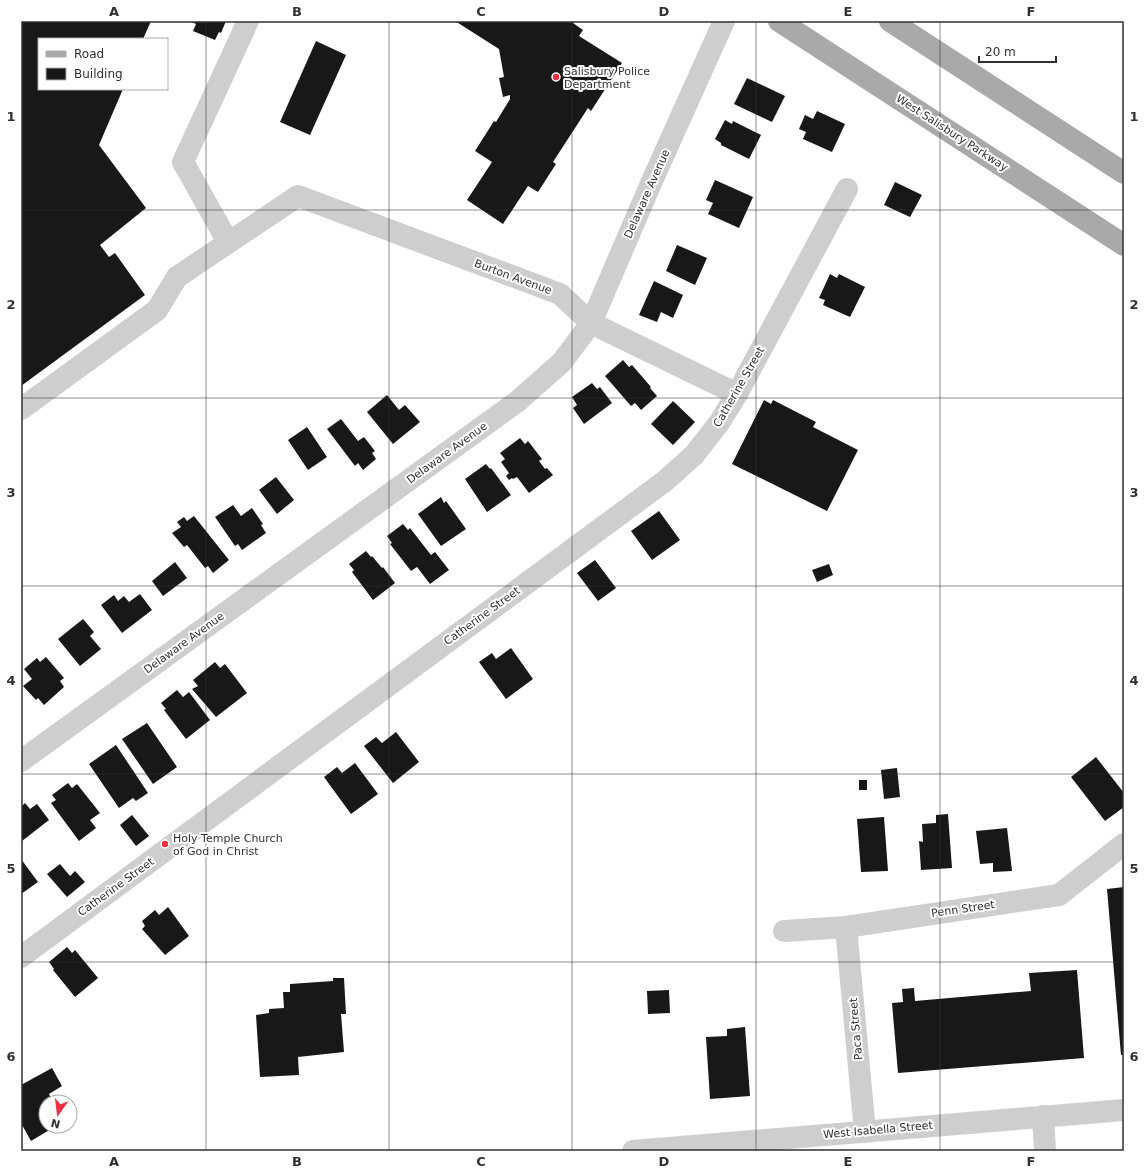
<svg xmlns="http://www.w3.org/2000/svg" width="1145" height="1172" font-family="'DejaVu Sans',sans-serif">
	<rect width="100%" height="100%" fill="#fff"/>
	<path fill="#181818" d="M21,21h130l-8,18h-104v50h84l-24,56 47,63 -46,37 9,12 6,-4 30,42 -124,91z
		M190,21h36l-5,12 -2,-1 -4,8 -22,-9 3,-7z
		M455,21h119l-1,2 10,7 -4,6 43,27 -31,48 -3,-3 -35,54 3,2 -18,28 -10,-6 -25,38 -36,-24 25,-38 -17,-11 19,-30 2,1 14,-23v-4l-7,2 -4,-19 5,-1 -5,-28z
		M316,41l30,14 -36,80 -30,-13z
		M747,78l38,18 -13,26 -38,-18z
		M817,111l28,13 -13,28 -29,-13 3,-7 -7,-3 6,-14 8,4z
		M725,120l7,4 1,-3 28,14 -12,24 -28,-14v-2l-6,-4z
		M715,180l38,17 -14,31 -31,-14 5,-11 -7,-3z
		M895,182l27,13 -12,22 -26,-12z
		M677,245l30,13 -12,27 -29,-14z
		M830,274l7,4 2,-4 26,13 -15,30 -27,-12 2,-5 -6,-2z
		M654,281l29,14 -10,23 -12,-6 -4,10 -18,-7z
		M623,360l6,7 3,-2 19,22 -1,1 7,8 -16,14 -6,-7 -4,3 -26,-30z
		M592,383l5,6 3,-2 12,16 -28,21 -11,-16 4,-3 -5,-8z
		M387,395l12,15 6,-5 15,17 -27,22 -26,-32z
		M764,400l7,4 2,-4 43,22 -3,5 45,23 -31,61 -95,-47z
		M673,401l22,21 -22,23 -22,-21z
		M341,419l17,22 6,-4 11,14 -3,2 4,6 -13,11 -5,-7 -3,3 -28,-37z
		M307,427l20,30 -19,13 -20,-30z
		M520,438l5,6 3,-3 14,18 -3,2 6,8 2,-1 6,7 -24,18 -12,-16 -4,2 -1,-1 -3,2 -3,-4 3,-3 -8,-11 4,-3 -5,-6z
		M486,464l4,5 1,-1 20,27 -24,17 -22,-33z
		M276,477l18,23 -17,14 -18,-24z
		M441,497l3,6 2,-2 20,28 -25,17 -23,-32z
		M233,505l8,11 11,-8 11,16 -2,1 5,8 -24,17 -4,-6 -3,2 -20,-29z
		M659,511l21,29 -28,20 -21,-29z
		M194,516l35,44 -16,13 -5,-7 -3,2 -18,-23 -3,2 -12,-14 9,-6 -4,-5 7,-5 3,4z
		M403,524l5,6 2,-2 21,27 4,-3 14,18 -19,14 -13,-17 -6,4 -21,-27 2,-1 -5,-7z
		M366,551l5,6 1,-1 10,12 1,-1 12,16 -22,17 -21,-28 2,-2 -5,-6z
		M595,560l21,28 -18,13 -21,-28z
		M175,562l12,16 -24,18 -11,-15z
		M829,564l4,11 -16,7 -5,-12z
		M140,594l12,16 -30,23 -21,-28 13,-10 4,6 6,-5 5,6z
		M83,619l11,13 -4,4 11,13 -21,17 -22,-27z
		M511,648l22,31 -27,20 -27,-37 13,-9 4,6z
		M46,657l18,21 -4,3 4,6 -20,18 -6,-7 -2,2 -13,-14 9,-7 -8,-10 13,-11 3,4z
		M215,662l5,6 5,-4 22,29 -31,24 -24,-28 6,-3 -5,-6z
		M177,690l6,7 6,-5 21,28 -24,19 -22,-29 2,-1 -5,-6z
		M147,723l30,44 -24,17 -31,-45z
		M396,732l23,30 -26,21 -29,-37 12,-9 6,6z
		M116,745l32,48 -12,8 -3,-3 -14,10 -30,-44z
		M1096,757l28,36v14l-19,14 -34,-44z
		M355,763l23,31 -27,20 -27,-37 13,-10 5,6z
		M897,768l3,29 -16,2 -3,-29z
		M859,780h8v10h-8z
		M68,783l4,5 5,-4 23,29 -10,7 6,8 -17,13 -28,-38 5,-3 -4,-5z
		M25,803l5,6 7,-5 12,16 -27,21 -1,-34z
		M948,814l4,54 -31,2 -2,-29 4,1 -1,-18 14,-1v-8z
		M132,815l17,21 -13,10 -16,-21z
		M884,817l4,54 -27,1 -4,-53z
		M1007,828l5,43 -19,1v-9l-13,1 -4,-33z
		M21,859l17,23 -17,12z
		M60,864l10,12 5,-5 10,11 -18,15 -20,-23z
		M1124,887v168h-3l-14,-166z
		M168,907l21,29 -24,19 -23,-26 3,-3 -3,-5 13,-11 4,5z
		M67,947l5,6 3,-3 23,28 -23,19 -22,-27 1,-1 -5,-7z
		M1077,970l7,88 -186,15 -6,-70 11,-1 -1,-13 12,-1 1,13 116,-10 -2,-18z
		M333,978h11l2,36h-5l3,38 -46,5 1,18 -39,2 -4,-62 13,-2v-4l15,-1 -1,-16h7v-8l43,-3z
		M669,990l1,23 -22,1 -1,-23z
		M745,1027l5,69 -40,3 -4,-62 21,-1v-7z
		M52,1068l10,18 -13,8 4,8h-7v24h10l-25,15 -10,-18v-38z"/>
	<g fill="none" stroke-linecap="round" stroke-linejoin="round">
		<path stroke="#cecece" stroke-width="22" d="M228,242l-45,-80 65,-141
			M21,409l136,-99 20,-33 121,-81 262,98 31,29 146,71
			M21,761l497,-360 44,-39 29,-39 61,-142 72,-160
			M846,927l19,205
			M784,931l62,-4 213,-32 65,-51
			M21,957l644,-476 29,-26 25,-32 18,-29 110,-205
			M1043,1116l2,35
			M633,1151l491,-41"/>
		<path stroke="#a9a9a9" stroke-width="22" d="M779,21l345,224
			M890,21l234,152"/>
	</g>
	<path fill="none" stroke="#313131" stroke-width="1" stroke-opacity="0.55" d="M206,21v1130M389,21v1130M572,21v1130M756,21v1130M940,21v1130M21,210h1103M21,398h1103M21,586h1103M21,774h1103M21,962h1103"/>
	<g fill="#e9313f" stroke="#fff" stroke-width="1.5">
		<circle cx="556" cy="77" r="4"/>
		<circle cx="165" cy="844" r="4"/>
	</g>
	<g text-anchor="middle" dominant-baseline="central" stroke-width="4" stroke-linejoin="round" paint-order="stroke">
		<g font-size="11" fill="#313131" stroke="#fff" text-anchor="start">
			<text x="564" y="71">Salisbury Police<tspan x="564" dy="13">Department</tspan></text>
			<text x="173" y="838">Holy Temple Church<tspan x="173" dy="13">of God in Christ</tspan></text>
		</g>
		<g font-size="11" fill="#313131" stroke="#fff">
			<text transform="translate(952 133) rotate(33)">West Salisbury Parkway</text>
			<text transform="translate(647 194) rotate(-66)">Delaware Avenue</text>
			<text transform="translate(513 277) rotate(20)">Burton Avenue</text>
			<text transform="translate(739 387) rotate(-60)">Catherine Street</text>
			<text transform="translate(447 453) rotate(-36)">Delaware Avenue</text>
			<text transform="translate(482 616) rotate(-36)">Catherine Street</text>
			<text transform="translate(184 643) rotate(-36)">Delaware Avenue</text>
			<text transform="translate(116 887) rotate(-36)">Catherine Street</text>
			<text transform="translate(963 909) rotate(-8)">Penn Street</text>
			<text transform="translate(856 1029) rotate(-95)">Paca Street</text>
			<text transform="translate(878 1130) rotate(-5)">West Isabella Street</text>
		</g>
	</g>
	<rect width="1145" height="1172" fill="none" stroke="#ffffff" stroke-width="44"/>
	<rect x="38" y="38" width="130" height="52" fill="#ffffff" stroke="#adadad"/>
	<rect x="46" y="51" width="20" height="6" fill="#a9a9a9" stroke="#adadad"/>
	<text x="74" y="58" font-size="12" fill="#313131">Road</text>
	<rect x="46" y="68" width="20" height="12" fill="#181818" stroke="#adadad"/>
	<text x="74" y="78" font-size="12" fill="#313131">Building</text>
	<g transform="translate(58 1114) rotate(194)"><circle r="19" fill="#ffffff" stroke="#adadad"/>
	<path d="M0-3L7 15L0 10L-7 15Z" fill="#e9313f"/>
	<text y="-6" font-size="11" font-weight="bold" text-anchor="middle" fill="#313131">N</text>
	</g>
	<path d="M979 56v6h77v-6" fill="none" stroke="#313131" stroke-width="2"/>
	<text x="985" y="56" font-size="12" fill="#313131" stroke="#ffffff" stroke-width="3" paint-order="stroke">20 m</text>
	<rect x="22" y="22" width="1101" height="1128" fill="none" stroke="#313131" stroke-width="1.5"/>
	<g font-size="13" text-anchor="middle" font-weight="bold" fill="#313131">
		<text x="114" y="16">A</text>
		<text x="297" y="16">B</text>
		<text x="481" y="16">C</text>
		<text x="664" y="16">D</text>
		<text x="848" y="16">E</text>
		<text x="1031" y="16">F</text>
		<text x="11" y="121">1</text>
		<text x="1134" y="121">1</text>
		<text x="11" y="309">2</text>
		<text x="1134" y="309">2</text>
		<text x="11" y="497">3</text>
		<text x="1134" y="497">3</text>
		<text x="11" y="685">4</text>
		<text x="1134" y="685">4</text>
		<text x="11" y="873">5</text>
		<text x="1134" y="873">5</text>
		<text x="11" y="1061">6</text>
		<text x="1134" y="1061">6</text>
		<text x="114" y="1166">A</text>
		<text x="297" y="1166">B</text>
		<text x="481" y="1166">C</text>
		<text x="664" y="1166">D</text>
		<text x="848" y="1166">E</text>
		<text x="1031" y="1166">F</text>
	</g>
</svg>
